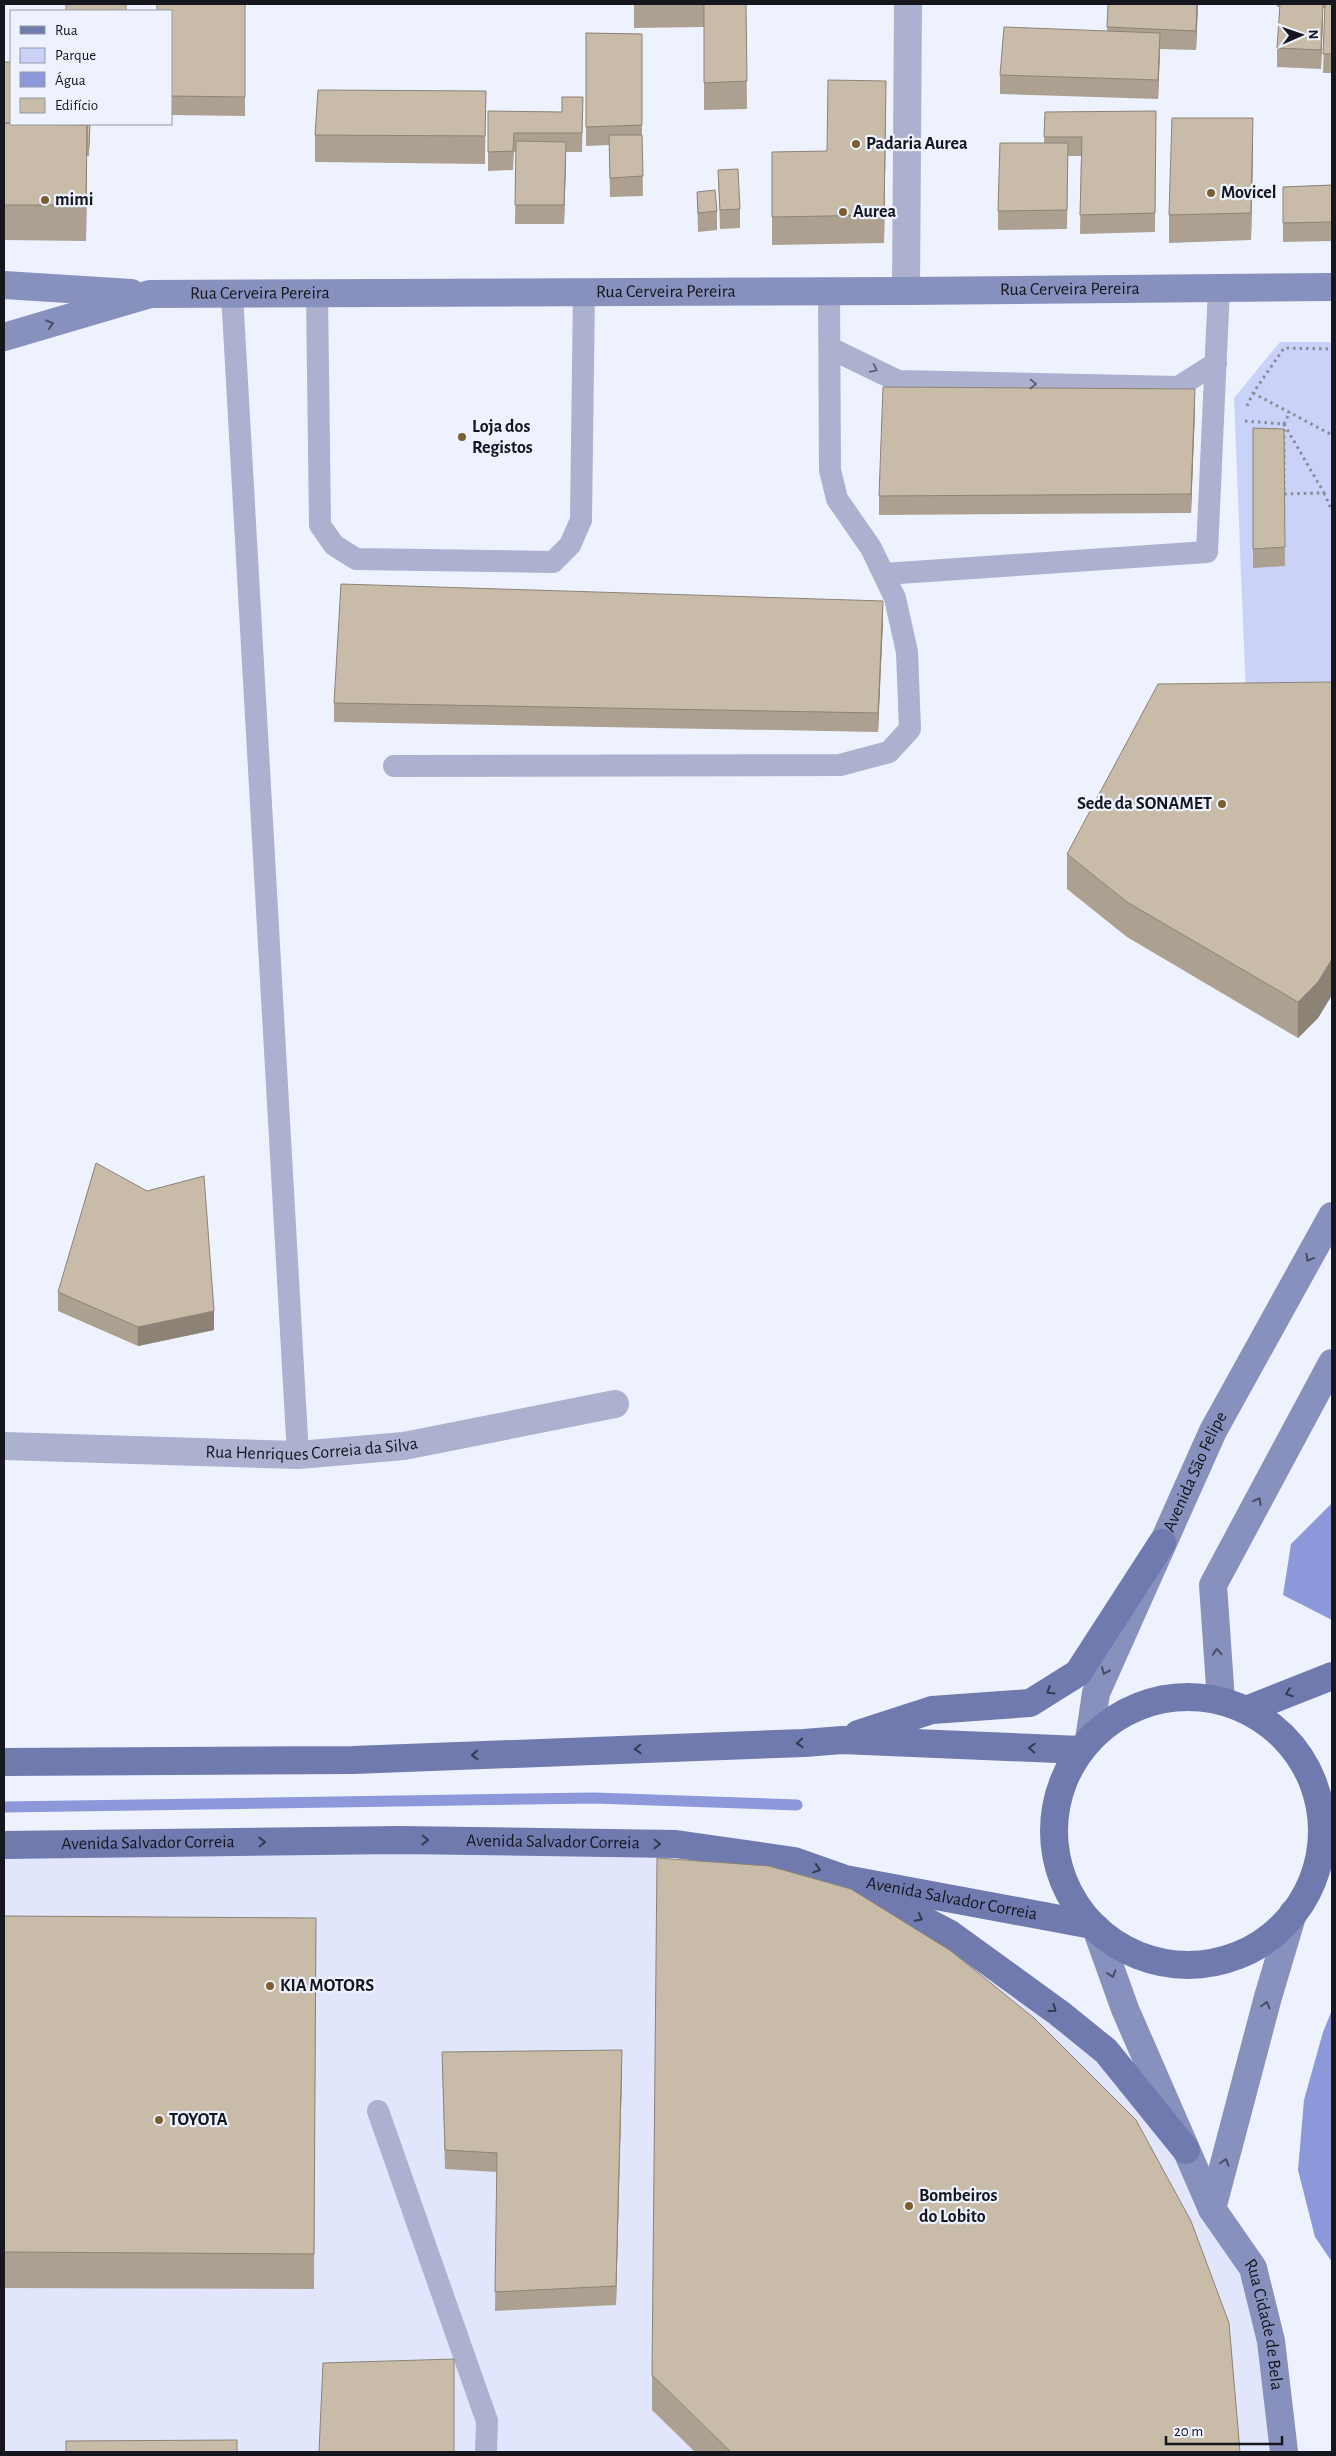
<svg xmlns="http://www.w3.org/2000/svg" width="1336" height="2456" font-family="'Alegreya Sans',sans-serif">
	<rect width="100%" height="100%" fill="#eef1fe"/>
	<path fill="#e1e6fd" d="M676,1844l274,90 156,117 147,217 31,184h-1280v-607z"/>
	<path fill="#cad2fa" d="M1280,342h52v351l-86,3 -12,-298z"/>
	<path fill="#8c98d9" d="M1332,1503v117l-49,-25 8,-51z
		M1332,2010v252l-17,-25 -17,-67 6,-70 19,-68z"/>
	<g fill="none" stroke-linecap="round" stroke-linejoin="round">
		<path stroke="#8c98d9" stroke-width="11" d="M4,1807l590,-9 203,7"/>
		<path stroke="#8a8c97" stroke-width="3" stroke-dasharray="2.5 4" stroke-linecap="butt" d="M1253,393l79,42
			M1247,406l6,-13 31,-45 48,1
			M1245,421l39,3 6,-12
			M1284,424l40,69 -40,1z
			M1324,493l8,18"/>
		<path stroke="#abb1cf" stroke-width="22" d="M317,293l3,232 14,20 22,14 197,3 17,-17 11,-25 3,-229
			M232,294l66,1161
			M830,348l68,33 280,6 38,-24
			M884,574l323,-22 12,-264
			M394,766l446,-1 49,-13 21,-23 -3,-77 -12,-54 -24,-50 -34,-49 -7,-29 -1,-180
			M378,2111l109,310 -1,31"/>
		<g stroke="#abb1cf" stroke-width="28">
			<path d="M906,291l2,-287"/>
			<path id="s1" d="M4,1446l294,9 106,-9 211,-42"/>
		</g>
		<g stroke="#8891bd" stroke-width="28">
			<path d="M4,285l127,8"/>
			<path id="s2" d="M4,337l146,-43 756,-3 426,-4"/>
			<path d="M1221,1701l-8,-116 119,-222"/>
			<path id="s3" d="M1089,1740l7,-47 117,-262 119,-215"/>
			<path id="s4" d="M1096,1928l29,81 87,200 41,59 18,73 13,111"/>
			<path d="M1212,2209l56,-212 25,-84"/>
		</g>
		<g stroke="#707aaf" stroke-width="28">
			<circle cx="1188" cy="1831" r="134"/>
			<path d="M1246,1710l86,-34"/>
			<path d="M858,1734l74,-24 98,-7 48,-30 84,-130"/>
			<path d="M4,1762l349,-2 451,-17 38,-3 239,10"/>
			<path id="s5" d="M4,1845l396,-5 276,4 118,17 51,18 247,46"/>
			<path d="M870,1892l80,42 109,79 47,38 80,99"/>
		</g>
	</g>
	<path fill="#aca190" d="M245,4v112l-74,-1v-104z
		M634,4h112l1,105 -43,1v-83l-70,1z
		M1108,4h90l-2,46 -36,-1 -2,50 -158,-5v-19l107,-44z
		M1277,4h55v69h-9l2,-65h-2l-2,61 -44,-2v-19l3,-41h-3z
		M586,33l56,1v101l1,61 -33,1 -1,-52 -23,1z
		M4,62l7,62h79l-1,32h-2l-1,85 -82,-1z
		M486,91l-1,73 -170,-2v-27z
		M583,97l-1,55h-16l-2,72h-49l1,-72h-2l-1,18 -25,1v-60l74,1z
		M886,108l-2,135 -112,2v-93l55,-1z
		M1156,111l-1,121 -75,2 1,-78h-13l-1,73 -69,1v-19l46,-68 1,-31z
		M1253,146l-2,94 -82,3v-28z
		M718,170l22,39v19l-20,1z
		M1332,185v56l-49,1v-55z
		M697,192l20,19v19l-19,2z
		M1195,409l-4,104 -312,2v-19z
		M1253,428l31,1 1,137 -32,2z
		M883,620l-5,112 -544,-10v-19z
		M1332,682v313l-14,23 -20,20 -171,-101 -60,-48v-35z
		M58,1292l156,38 -76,16 -80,-35z
		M4,1916l312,2 -2,371 -310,-1z
		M442,2052l180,18 -6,235 -121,6 2,-139 -52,-3z
		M652,2375l588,77h-545l-43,-42z"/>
	<path fill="#8c8376" d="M1197,4h1l-2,46v-19z
		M1323,4v14l-2,51v-19z
		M1160,33v19l-2,47v-19z
		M886,81v27l-2,135v-28z
		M1253,118v28l-2,94v-27z
		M87,125v35l-1,81v-36z
		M566,142v19l-2,63v-19z
		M1195,389v20l-4,104v-19z
		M883,601v19l-5,112v-19z
		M1332,959v36l-14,23 -20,20v-36z
		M214,1311v19l-76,16v-19z
		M622,2050v20l-6,235v-19z"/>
	<path fill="#c8bba8" stroke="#8c8376" d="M66,4h60v7h-60z
		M157,4h88v93l-74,-1v-85h-14z
		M704,4h42l1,77 -43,2z
		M1108,4h89l-1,27 -89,-4z
		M1280,4h43l-2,46 -44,-2z
		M1325,4h7v50h-9z
		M1004,27l156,6 -2,47 -158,-5z
		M586,33l56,1v91l-56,2z
		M4,62h7v61h-7z
		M828,80l58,1 -2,134 -112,2v-65l55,-1z
		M318,90l168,1 -1,45 -170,-1z
		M562,97h21l-1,36h-68l-1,18 -25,1v-41l74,1z
		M1156,111l-1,102 -75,2 2,-78h-38l1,-25z
		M1172,118h81l-2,95 -82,2z
		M4,123h7v1l76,1 -1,80h-82z
		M47,124h43l-1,23h-2v-22z
		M609,135h33l1,41 -33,2z
		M516,141l50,1 -2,63h-49z
		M1000,143h68l-1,67 -69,1z
		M738,169l2,40 -20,1 -2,-40z
		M1332,185v37l-49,1v-36z
		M715,190l2,21 -19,2 -1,-21z
		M883,387l312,2 -4,105 -312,2z
		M1253,428l31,1 1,118 -32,2z
		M341,584l542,17 -5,112 -544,-10z
		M1332,682v235l-1,2 1,1v39l-14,23 -20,20 -171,-100 -60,-48 91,-170z
		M96,1163l51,28 57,-15 10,135 -76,16 -80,-35z
		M657,1858l112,8 82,23 100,62 83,67 102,102 55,101 38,102 11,129h-509l-79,-77z
		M4,1916l312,2 -2,336 -310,-2z
		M622,2050l-6,236 -121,6 2,-139 -52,-3 -3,-98z
		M454,2359v93h-135l4,-89z
		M237,2440v12h-171v-11z"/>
	<defs><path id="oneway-chevron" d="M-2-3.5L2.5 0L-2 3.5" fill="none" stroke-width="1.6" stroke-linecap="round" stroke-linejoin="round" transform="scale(1.25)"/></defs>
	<g stroke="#494d66">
		<use href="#oneway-chevron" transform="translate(50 324) rotate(-17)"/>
		<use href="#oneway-chevron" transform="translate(1309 1258) rotate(119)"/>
		<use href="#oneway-chevron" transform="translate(1258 1501) rotate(-62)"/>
		<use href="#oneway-chevron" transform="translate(1217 1652) rotate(-94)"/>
		<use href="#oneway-chevron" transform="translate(1105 1671) rotate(114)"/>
		<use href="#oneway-chevron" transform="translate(1112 1974) rotate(71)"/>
		<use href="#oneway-chevron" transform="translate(1266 2005) rotate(-75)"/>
		<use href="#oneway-chevron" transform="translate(1225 2162) rotate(-75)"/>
	</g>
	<g stroke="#606476">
		<use href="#oneway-chevron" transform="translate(874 369) rotate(26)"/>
		<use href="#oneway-chevron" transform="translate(1033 384) rotate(1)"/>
	</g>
	<g stroke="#353951">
		<use href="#oneway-chevron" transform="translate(1050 1691) rotate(148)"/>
		<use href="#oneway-chevron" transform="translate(1289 1693) rotate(159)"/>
		<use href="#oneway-chevron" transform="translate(800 1743) rotate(177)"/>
		<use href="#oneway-chevron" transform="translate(1032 1748) rotate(-177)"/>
		<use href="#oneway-chevron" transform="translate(638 1749) rotate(178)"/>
		<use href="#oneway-chevron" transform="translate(475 1755) rotate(178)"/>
		<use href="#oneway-chevron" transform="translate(425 1840) rotate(1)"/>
		<use href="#oneway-chevron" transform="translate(262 1842) rotate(-1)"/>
		<use href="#oneway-chevron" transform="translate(657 1844) rotate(1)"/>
		<use href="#oneway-chevron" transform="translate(817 1869) rotate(18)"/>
		<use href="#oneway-chevron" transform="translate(919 1918) rotate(28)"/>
		<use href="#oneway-chevron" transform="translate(1053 2009) rotate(36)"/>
	</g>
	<g fill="#7b5e32" stroke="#eef1fe" stroke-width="2">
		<circle cx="856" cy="144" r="5"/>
		<circle cx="1211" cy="193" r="5"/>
		<circle cx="45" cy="200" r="5"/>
		<circle cx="843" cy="212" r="5"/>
		<circle cx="462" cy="437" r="5"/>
		<circle cx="1222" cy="804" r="5"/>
		<circle cx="270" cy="1986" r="5"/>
		<circle cx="159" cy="2120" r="5"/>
		<circle cx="909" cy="2206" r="5"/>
	</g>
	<g text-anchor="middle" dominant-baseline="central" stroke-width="4.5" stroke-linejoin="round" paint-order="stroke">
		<g font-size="18" font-weight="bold" fill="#15161e" stroke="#eef1fe" text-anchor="start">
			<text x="866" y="144">Padaria Aurea</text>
			<text x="1221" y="193">Movicel</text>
			<text x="55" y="200">mimi</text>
			<text x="853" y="212">Aurea</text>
			<text x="472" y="427">Loja dos<tspan x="472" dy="21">Registos</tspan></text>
			<text x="1212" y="804" text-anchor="end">Sede da SONAMET</text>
			<text x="280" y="1986">KIA MOTORS</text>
			<text x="169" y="2120">TOYOTA</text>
			<text x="919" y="2196">Bombeiros<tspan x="919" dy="21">do Lobito</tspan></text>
		</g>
		<g font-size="18" fill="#15161e" stroke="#eef1fe">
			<text stroke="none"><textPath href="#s2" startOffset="1072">Rua Cerveira Pereira</textPath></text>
			<text stroke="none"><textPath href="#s2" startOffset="668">Rua Cerveira Pereira</textPath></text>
			<text stroke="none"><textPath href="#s2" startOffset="262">Rua Cerveira Pereira</textPath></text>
			<text stroke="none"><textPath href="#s1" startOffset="308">Rua Henriques Correia da Silva</textPath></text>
			<text stroke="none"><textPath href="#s3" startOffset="290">Avenida São Felipe</textPath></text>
			<text stroke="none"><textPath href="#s5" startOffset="549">Avenida Salvador Correia</textPath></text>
			<text stroke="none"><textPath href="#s5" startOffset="144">Avenida Salvador Correia</textPath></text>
			<text stroke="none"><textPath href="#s5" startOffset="954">Avenida Salvador Correia</textPath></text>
			<text stroke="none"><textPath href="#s4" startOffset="434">Rua Cidade de Bela</textPath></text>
		</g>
	</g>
	<rect width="1336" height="2456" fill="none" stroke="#15161e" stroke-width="10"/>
	<rect x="10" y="10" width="162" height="115" fill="#eef1fe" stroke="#9799a4"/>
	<rect x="20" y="26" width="25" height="8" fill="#707aaf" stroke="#9799a4"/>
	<text x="55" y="35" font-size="15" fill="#15161e">Rua</text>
	<rect x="20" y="48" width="25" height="15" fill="#cad2fa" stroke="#9799a4"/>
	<text x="55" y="60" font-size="15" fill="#15161e">Parque</text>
	<rect x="20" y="72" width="25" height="15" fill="#8c98d9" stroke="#9799a4"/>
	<text x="55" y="85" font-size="15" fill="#15161e">Água</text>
	<rect x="20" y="98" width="25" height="15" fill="#c8bba8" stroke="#9799a4"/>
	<text x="55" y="110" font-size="15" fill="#15161e">Edifício</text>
	<g transform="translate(1301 35) rotate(88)" stroke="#eef1fe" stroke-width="4" paint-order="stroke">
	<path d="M0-4L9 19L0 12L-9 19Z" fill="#15161e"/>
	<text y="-8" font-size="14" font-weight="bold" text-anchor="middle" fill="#15161e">N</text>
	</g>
	<path d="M1166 2436v8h116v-8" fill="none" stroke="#15161e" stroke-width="2.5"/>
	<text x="1174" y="2436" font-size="15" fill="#15161e" stroke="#eef1fe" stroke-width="4" paint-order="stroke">20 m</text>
</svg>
